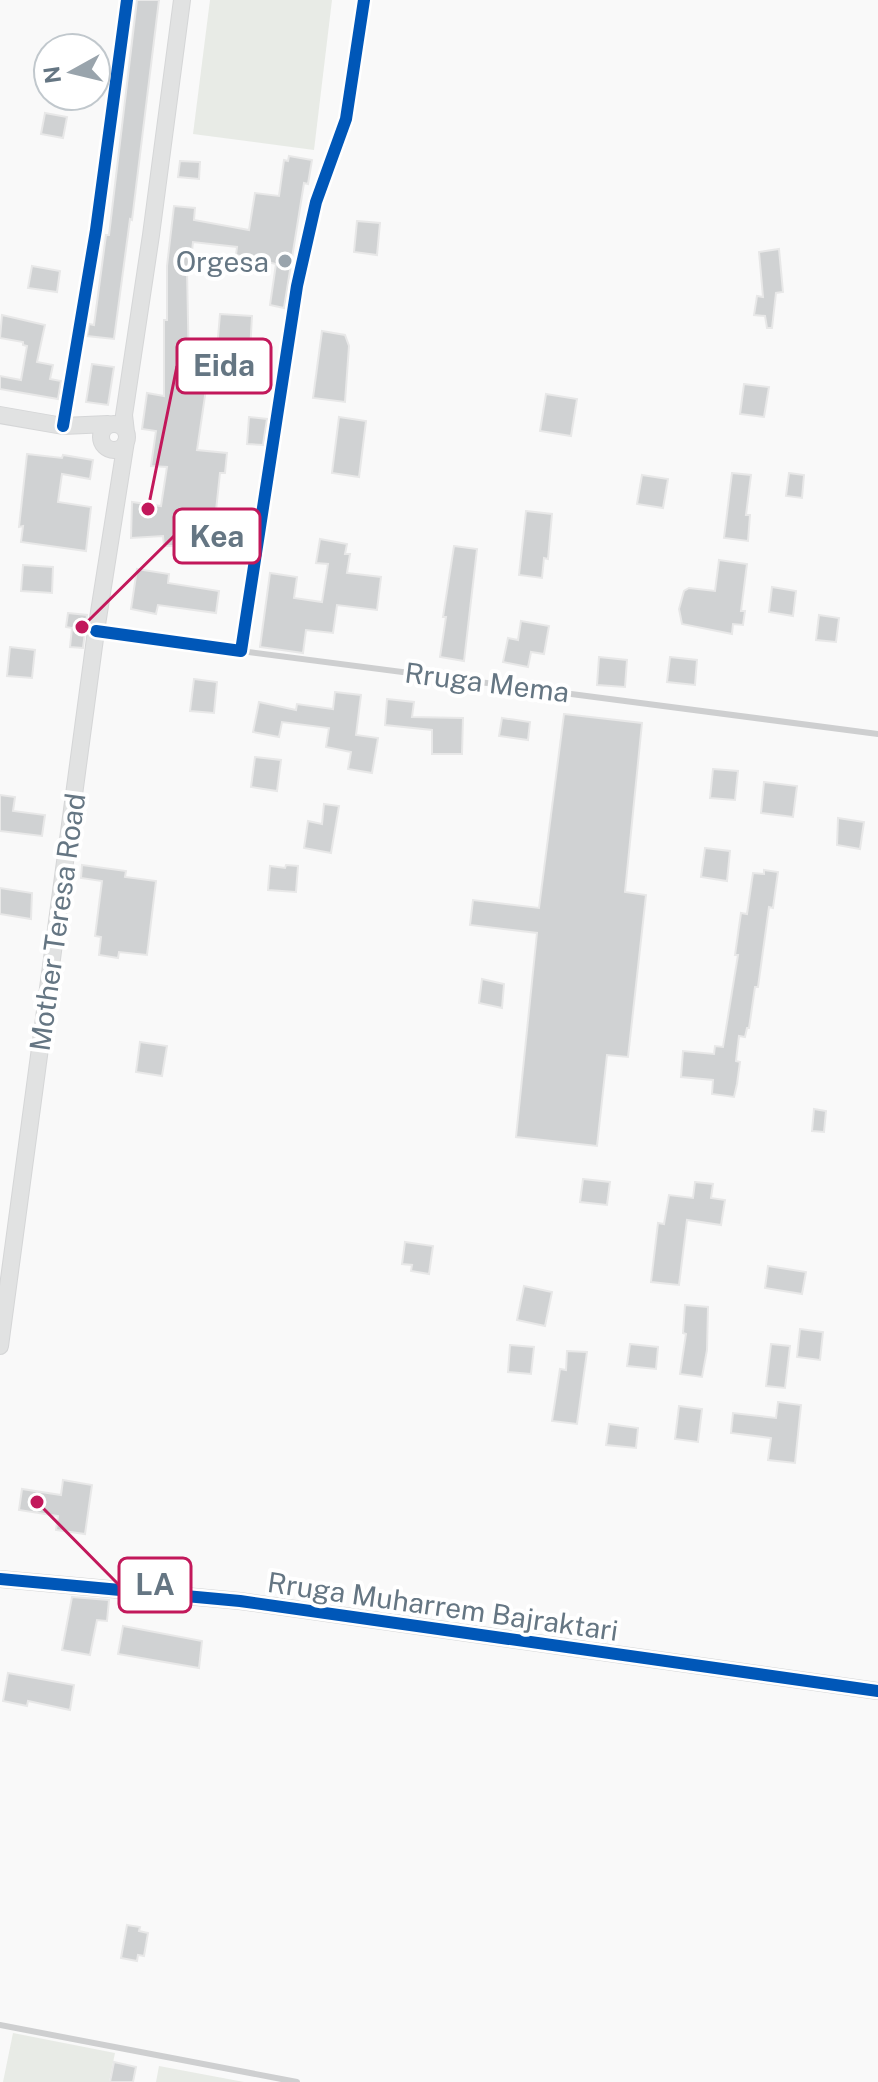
<svg xmlns="http://www.w3.org/2000/svg" width="878" height="2082" font-family="'Public Sans',sans-serif">
	<rect width="100%" height="100%" fill="#f9f9f9"/>
	<path fill="#e8ebe6" d="M210,0h122l-18,150 -121,-16z
		M13,2033l102,20 -6,29h-106z
		M159,2066l85,16h-88z"/>
	<path fill="#d0d2d3" stroke="#e8e8e8" stroke-width="2" d="M137,0h22l-27,220 -2,-1 -16,120 -27,-3 2,-12 5,1 12,-90h3z
		M45,113l22,4 -4,21 -22,-4z
		M289,156l23,4 -4,24 -4,-1 -20,125 -14,-3 6,-41 -40,-9 1,-8 -44,-5 -3,27h-3l2,102h16v25l-8,54 30,3 -2,20h-5l-5,47h13l-1,24h-27v-21l-25,-4v27h-11l-1,-10 -32,2 1,-36 29,4 6,-39 -16,-1 5,-35 -14,-2 5,-36 17,3v-76h3v-54l7,-60 21,2 -1,12 55,10 6,-37 24,3 5,-36 4,1z
		M180,161l20,1 -1,17 -21,-2z
		M357,221l23,2 -3,32 -23,-3z
		M779,249l4,43 -7,1 -4,35h-5l-2,-12 -11,-1 3,-19 6,1 -4,-45z
		M32,266l28,5 -3,21 -29,-4z
		M220,314l32,2 -2,36 -33,-3z
		M2,315l43,10 -8,37 16,3 -3,14 11,2 -3,18 -58,-10v-13l21,4 6,-34 -4,-1v-3l-23,-4z
		M322,331l23,4 4,11 -4,56 -32,-4z
		M92,364l22,3 -6,38 -22,-3z
		M744,384l25,3 -5,30 -24,-3z
		M546,394l31,5 -6,37 -31,-5z
		M249,417l18,2 -4,26 -16,-1z
		M339,417l27,4 -7,56 -27,-4z
		M27,454l35,4 1,-3 30,5 -3,19 -28,-5 -4,28 33,5 -5,44 -65,-9 2,-16 -4,1z
		M732,473l19,2 -5,40h4l-2,26 -24,-3z
		M789,473l15,2 -2,23 -16,-2z
		M642,475l26,4 -5,29 -26,-4z
		M526,511l26,3 -4,45 -4,-1 -2,20 -23,-3z
		M320,539l27,5 -2,10h5l-3,19 34,4 -4,33 -40,-5 -4,28 -27,-3 -3,23 -43,-6 10,-74 27,4 -3,21 28,4 6,-38 -12,-1z
		M454,546l23,3 -13,112 -24,-4 6,-40h-3z
		M719,560l28,4 -6,47h4l-2,14 -10,-1 -1,10 -50,-10 -3,-15 5,-18 5,-3 26,3z
		M23,565l30,2 -1,26 -31,-2z
		M137,569l32,5 -1,9 51,8 -3,22 -58,-8 -2,9 -25,-5z
		M772,587l24,4 -3,25 -24,-4z
		M68,613l19,2 -4,33 -13,-1 2,-19 -6,-1z
		M819,615l20,3 -3,24 -20,-2z
		M521,621l28,5 -5,28 -13,-2 -3,15 -25,-5 5,-24 10,2z
		M10,647l25,3 -3,28 -25,-2z
		M599,657l28,3 -2,27 -28,-2z
		M670,657l27,3 -2,25 -28,-3z
		M194,679l23,3 -3,31 -24,-2z
		M335,692l26,3 -5,40 22,3 -6,35 -24,-4 3,-17 -25,-5 3,-19 -47,-6 -3,15 -26,-5 6,-30 37,8 1,-6 36,5z
		M387,699l27,3 -2,15 51,1 -1,36h-30v-24l-47,-5z
		M564,714l78,9 -17,169 21,3 -18,162 -21,-2 -10,91 -81,-9 21,-204 -67,-8 3,-25 66,8z
		M502,718l28,4 -2,18 -29,-4z
		M255,757l26,3 -4,31 -26,-4z
		M713,769l25,2 -3,29 -25,-2z
		M764,782l33,4 -4,31 -32,-4z
		M0,795l15,2 -2,14 32,4 -3,21 -42,-5z
		M324,804l15,2 -8,47 -27,-5 4,-27 14,3z
		M838,818l26,4 -4,27 -23,-4z
		M705,848l25,3 -3,30 -26,-4z
		M82,865l44,6 -1,6 31,4 -9,74 -28,-3 -1,6 -19,-3 2,-18 -6,-1 7,-55 -21,-3z
		M286,865l12,1 -2,26 -28,-2 2,-24 15,2z
		M764,870l14,2 -5,36 -4,-1 -11,80h-3l-6,41h-2l-2,9 -6,-1 -3,25 4,1 -3,22 -3,13 -22,-3 1,-14 -32,-3 2,-26 31,3 1,-8 8,1 15,-92h-3l6,-42 6,1 6,-41 11,1z
		M0,888l32,5 -1,26 -31,-5z
		M482,979l22,5 -2,24 -23,-5z
		M140,1042l27,4 -5,30 -26,-4z
		M814,1109l12,2 -2,21 -12,-1z
		M583,1179l27,3 -3,23 -27,-3z
		M695,1182l18,2 -2,14 14,2 -4,25 -34,-5 -8,65 -28,-3 7,-59 6,1 5,-29 24,3z
		M405,1242l28,4 -4,28 -18,-3 1,-6 -10,-1z
		M768,1266l38,6 -4,22 -37,-6z
		M524,1286l28,6 -7,34 -28,-6z
		M685,1305l23,2 -1,43 -5,27 -22,-3 6,-40 -3,-1z
		M800,1329l23,3 -3,28 -23,-3z
		M630,1344l28,3 -2,22 -29,-3z
		M771,1344l19,2 -5,42 -19,-2z
		M510,1345l24,2 -3,27 -23,-2z
		M567,1351l20,1 -10,72 -25,-3 8,-52 6,1z
		M778,1402l23,3 -6,58 -27,-3 3,-22 -40,-5 2,-20 43,5z
		M679,1406l23,3 -4,33 -23,-3z
		M609,1424l29,4 -2,20 -30,-3z
		M63,1480l29,5 -7,49 -29,-4 2,-14 -39,-6 3,-21 39,6z
		M72,1597l37,3 -2,21 -10,-1 -7,35 -28,-5z
		M123,1626l79,15 -3,27 -81,-14z
		M8,1673l66,12 -4,25 -42,-9 -1,5 -24,-5z
		M127,1925l13,2 -1,4 9,2 -4,23 -6,-1 -1,6 -16,-3z
		M114,2062l22,5 -3,15h-23z"/>
	<g fill="none" stroke-linecap="round" stroke-linejoin="round">
		<defs>
			<path id="secondary" d="M0,415l63,11 45,-2
				M101 437a13 13 0 1 1 26 0a13 13 0 1 1-26 0Z
				M126,432l-2,-17 27,-180 31,-235
				M0,1346l96,-715 30,-190
				M0,1579l240,22 638,90"/>
		</defs>
		<use href="#secondary" stroke="#d5d6d7" stroke-width="18"/>
		<path stroke="#cecfd0" stroke-width="6" d="M241,651l637,83
			M0,2025l297,57"/>
		<path stroke="#cecfd0" stroke-width="12" d="M63,426l33,-196 31,-230
			M96,631l145,20 56,-365 19,-84 30,-83 18,-119"/>
		<use href="#secondary" stroke="#e1e2e2" stroke-width="16"/>
		<defs>
			<path id="cycleway" d="M63,426l33,-196 31,-230
				M96,631l145,20 56,-365 19,-84 30,-83 18,-119
				M0,1579l240,22 638,90"/>
		</defs>
		<use href="#cycleway" stroke="#fff" stroke-width="17"/>
		<use href="#cycleway" stroke="#0057b8" stroke-width="12"/>
	</g>
	<circle fill="#99a4ac" stroke="#fff" stroke-width="3" cx="285" cy="261" r="8"/>
	<g text-anchor="middle" dominant-baseline="central" stroke-width="8" stroke-linejoin="round" paint-order="stroke">
		<g font-size="28" fill="#657683" stroke="#fff" text-anchor="end">
			<text x="269" y="261">Orgesa</text>
		</g>
		<g font-size="28" fill="#657683" stroke="#fff">
			<text transform="translate(487 682) rotate(7)">Rruga Mema</text>
			<text transform="translate(57 922) rotate(-82)">Mother Teresa Road</text>
			<text transform="translate(443 1606) rotate(8)">Rruga Muharrem Bajraktari</text>
		</g>
	</g>
	<path fill="none" stroke="#c2185b" stroke-width="3" d="M148 509L177 366M82 627L174 536M37 1502L119 1585"/>
	<g fill="#c2185b" stroke="#fff" stroke-width="3">
		<circle cx="148" cy="509" r="8"/>
		<circle cx="82" cy="627" r="8"/>
		<circle cx="37" cy="1502" r="8"/>
	</g>
	<g fill="#fff" stroke="#c2185b" stroke-width="3">
		<rect x="177" y="339" width="94" height="54" rx="8"/>
		<rect x="174" y="509" width="86" height="54" rx="8"/>
		<rect x="119" y="1558" width="72" height="54" rx="8"/>
	</g>
	<g font-size="30" text-anchor="middle" font-weight="bold" fill="#657683">
		<text x="224" y="376">Eida</text>
		<text x="217" y="547">Kea</text>
		<text x="155" y="1595">LA</text>
	</g>
	<g transform="translate(72 72) rotate(262)"><circle r="38" fill="#ffffff" stroke="#c1c8cd" stroke-width="2"/>
	<path d="M0-6L14 30L0 20L-14 30Z" fill="#99a4ac"/>
	<text y="-12" font-size="22" font-weight="bold" text-anchor="middle" fill="#657683">N</text>
	</g>
</svg>
